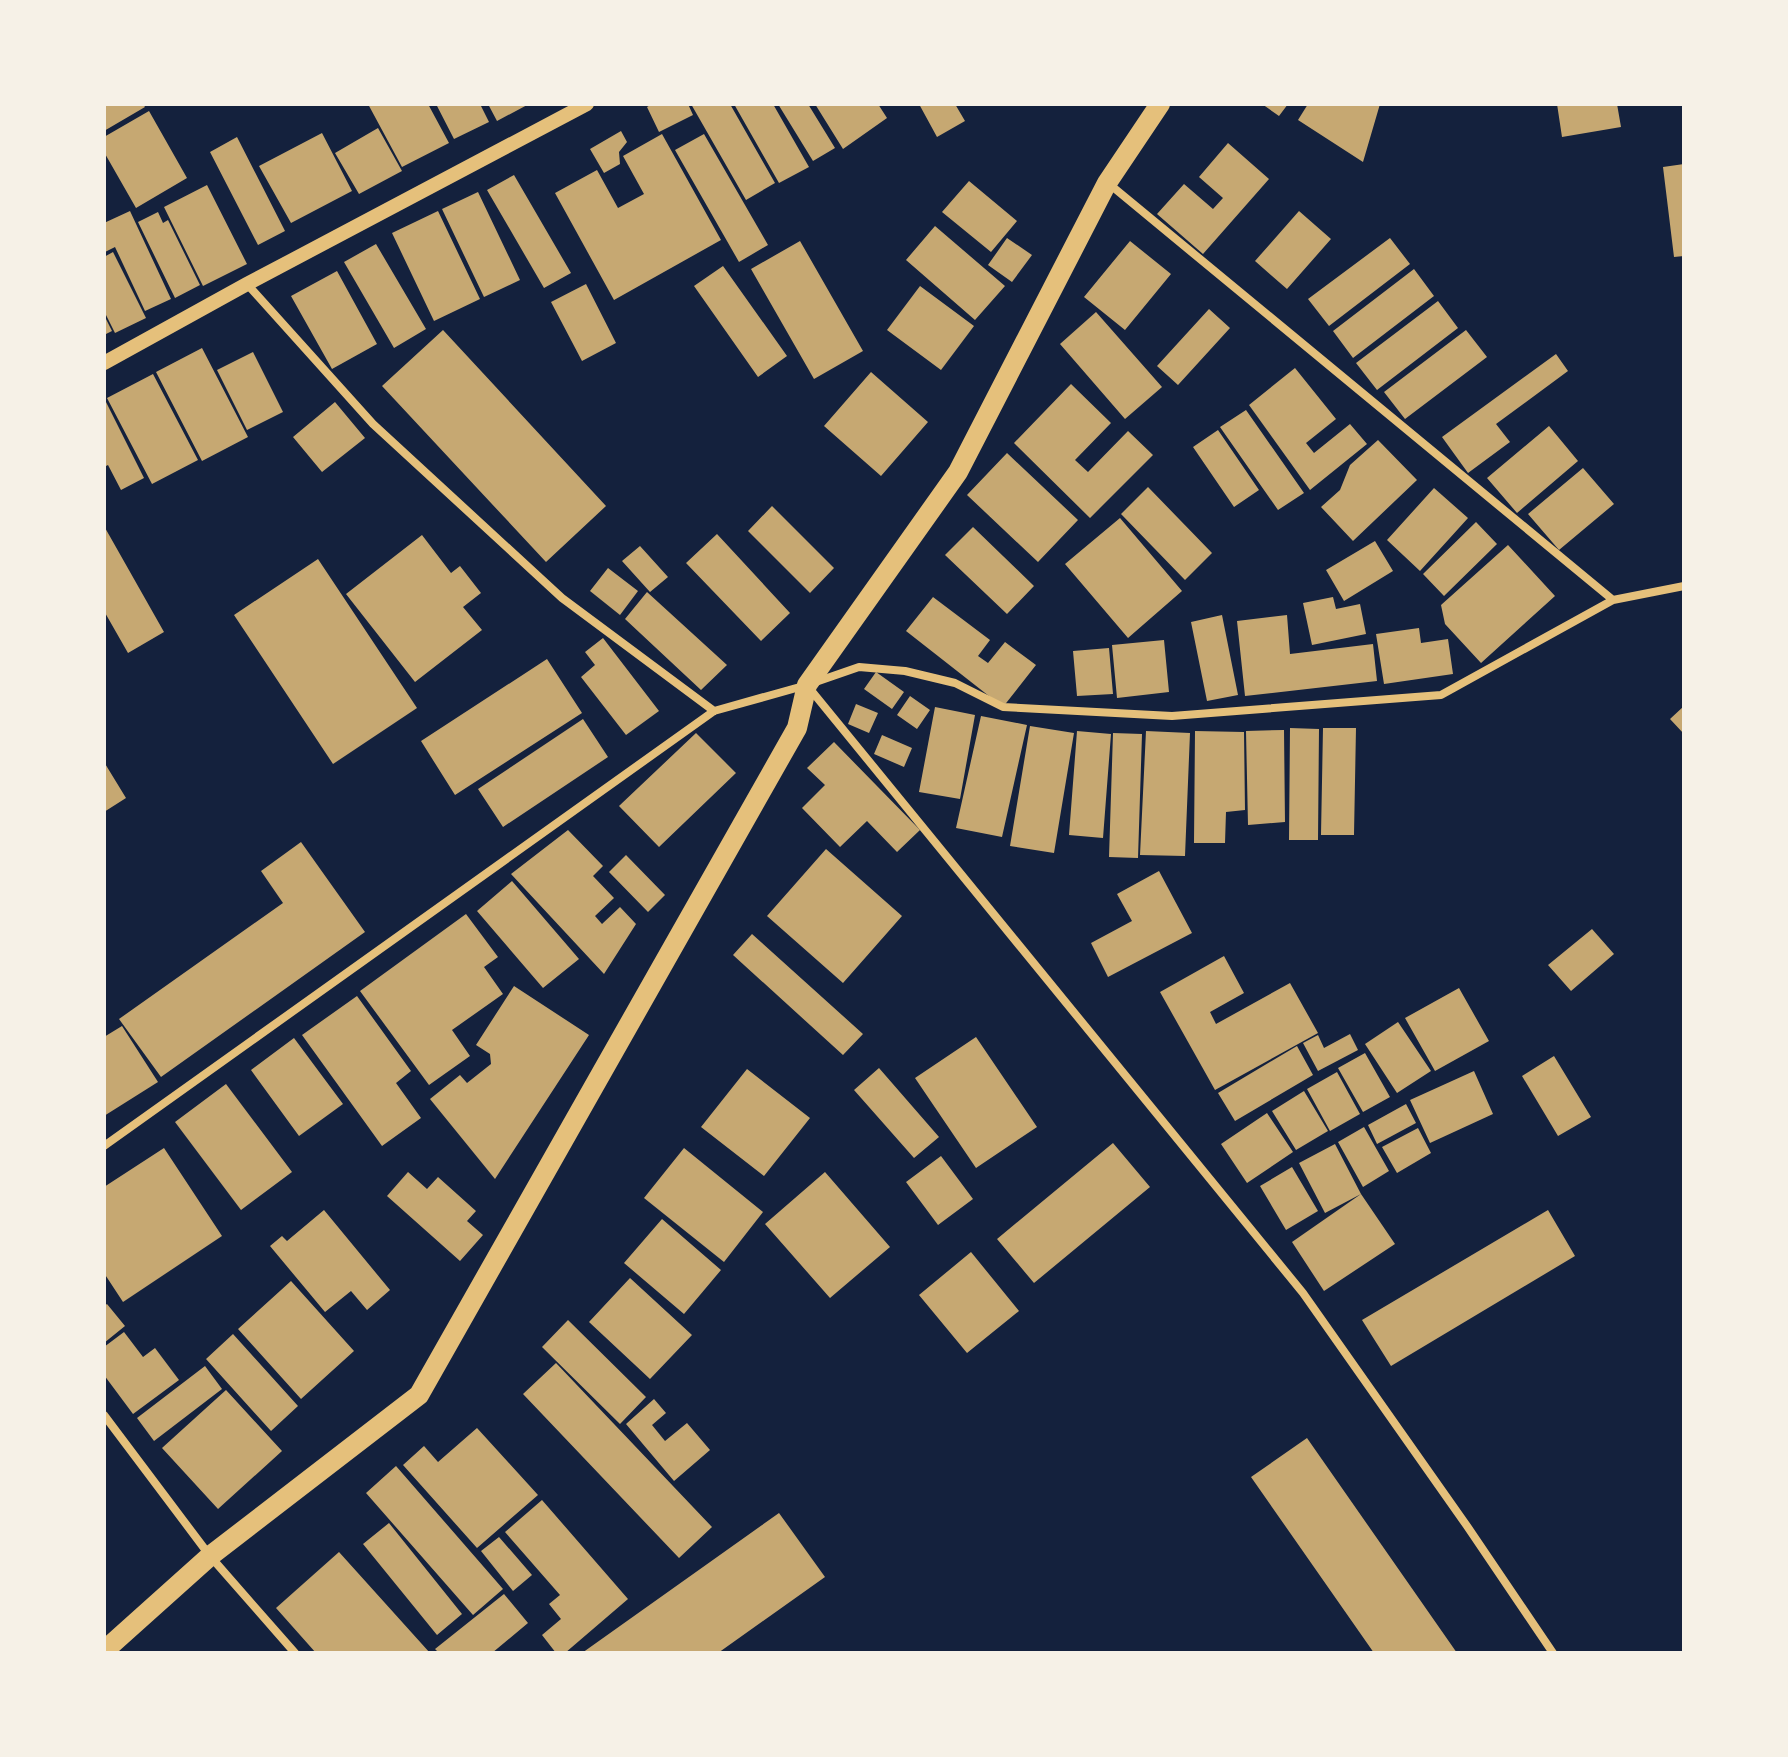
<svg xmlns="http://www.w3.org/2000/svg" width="1788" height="1757" font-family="Signika,sans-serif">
	<rect width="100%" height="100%" fill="#14213d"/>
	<path fill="#c6a872" d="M104,104h39l2,3 -41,24z
		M368,104h60l21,39 -47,24z
		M436,104h44l9,18 -35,17z
		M488,104h41l-32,17z
		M652,104h36l5,11 -34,17 -12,-25z
		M691,104h39l45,79 -29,17z
		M734,104h39l36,63 -30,16z
		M778,104h30l27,44 -22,13z
		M815,104h63l9,14 -44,31z
		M919,104h36l10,17 -28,16z
		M1262,104h26l-9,12z
		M1308,104h72l-17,58 -65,-42z
		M1557,104h60l4,23 -59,10z
		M149,111l38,67 -51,30 -32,-56v-15z
		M378,128l24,43 -43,23 -24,-41z
		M621,131l6,11 -8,10 1,12 -16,9 -14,-24z
		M322,133l30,58 -61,32 -32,-57z
		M662,134l59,106 -107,60 -59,-107 42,-23 21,38 26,-14 -21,-38z
		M704,134l64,111 -29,17 -64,-112z
		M237,137l48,94 -27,14 -48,-93z
		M1228,143l41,36 -66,75 -46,-40 27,-30 29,25 10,-11 -24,-21z
		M1684,164v92l-10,1 -11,-90z
		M514,175l57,98 -27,15 -57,-98z
		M969,181l48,40 -26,31 -49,-40z
		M207,185l40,79 -44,22 -39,-79z
		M478,192l42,88 -36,17 -42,-88z
		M130,211l41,88 -26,12 -30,-64 -10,5 -1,-2v-27z
		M438,211l42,88 -46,22 -42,-88z
		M1299,211l32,28 -44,50 -32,-28z
		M158,212l5,11 5,-3 32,65 -25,13 -37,-76z
		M935,226l70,60 -30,34 -69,-60z
		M1007,238l25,17 -20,27 -24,-17z
		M1390,238l20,26 -81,62 -21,-27z
		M800,241l63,110 -49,28 -63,-110z
		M1130,241l41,33 -46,56 -41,-33z
		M376,244l50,85 -32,19 -50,-86z
		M113,252l33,66 -31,15 -11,-22v-54z
		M723,266l64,90 -29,21 -64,-91z
		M1414,269l20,27 -81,62 -20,-27z
		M337,271l40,73 -45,25 -41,-73z
		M586,284l30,59 -34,18 -31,-59z
		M920,286l54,40 -33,44 -54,-40z
		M1438,301l20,27 -81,62 -21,-27z
		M1209,309l21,19 -52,57 -21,-19z
		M1096,312l66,75 -37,32 -65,-75z
		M104,315l8,16 -8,4z
		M443,330l163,176 -60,56 -164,-176z
		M1466,330l21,27 -82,62 -21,-27z
		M202,348l46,89 -46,24 -46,-89z
		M253,352l30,60 -36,18 -30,-60z
		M1556,354l12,17 -72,53 14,18 -42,31 -26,-36z
		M1295,368l41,51 -30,24 8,10 36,-29 17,20 -57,46 -61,-85z
		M871,372l57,50 -47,54 -57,-50z
		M153,374l45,86 -46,24 -45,-86z
		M1071,384l40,39 -36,37 13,12 40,-41 25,24 -63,63 -76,-75z
		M104,398l40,80 -23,12 -13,-25 -4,2z
		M335,402l30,36 -43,34 -29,-35z
		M1246,410l58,83 -26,17 -58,-83z
		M1549,426l29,35 -61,52 -30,-35z
		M1218,430l41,60 -25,17 -41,-60z
		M1378,440l39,40 -64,61 -32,-34 19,-17 10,-25z
		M1007,453l71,67 -40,42 -71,-67z
		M1583,468l31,36 -55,46 -31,-36z
		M1148,487l64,66 -27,27 -64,-66z
		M1434,488l34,30 -48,53 -33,-31z
		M772,506l62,62 -24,25 -62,-62z
		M1120,518l62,73 -54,47 -63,-74z
		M1476,522l21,22 -53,52 -21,-22z
		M104,526l60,106 -36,21 -24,-42z
		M973,527l61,59 -27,28 -62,-59z
		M717,534l73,79 -29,28 -75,-78z
		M422,535l29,38 9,-7 21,27 -18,14 19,23 -67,52 -69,-88z
		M1375,541l18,30 -49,30 -18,-31z
		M1508,545l47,51 -74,67 -36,-39 -4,-19z
		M640,546l28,31 -18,15 -28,-31z
		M318,559l99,149 -84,56 -99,-149z
		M608,568l30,23 -18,24 -30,-24z
		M647,592l80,73 -26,25 -76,-71z
		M933,597l57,43 -12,16 10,7 17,-21 31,23 -33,42 -97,-76z
		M1333,597l3,12 24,-5 6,30 -54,11 -9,-42z
		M1222,615l16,80 -31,6 -16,-79z
		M1287,615l3,39 83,-10 4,37 -132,15 -8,-75z
		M1419,628l2,15 27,-4 5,35 -69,10 -8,-50z
		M603,638l56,73 -33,24 -45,-58 14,-12 -10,-13z
		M1164,640l5,52 -52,6 -5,-53z
		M1109,648l4,46 -36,2 -4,-45z
		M547,659l35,54 -127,82 -34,-54z
		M876,672l28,20 -12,17 -28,-20z
		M910,696l20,14 -13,19 -20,-14z
		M856,704l22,9 -9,20 -21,-9z
		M1684,706v28l-14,-15z
		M935,707l40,8 -15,84 -41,-7z
		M981,716l46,9 -25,112 -46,-9z
		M583,719l25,38 -105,70 -25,-38z
		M1030,726l44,7 -20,120 -44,-7z
		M1290,728l29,1 -1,111h-29z
		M1323,728h33l-2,107h-33z
		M1284,730l1,92 -37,3 -2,-94z
		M1077,731l34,3 -8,104 -34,-3z
		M1146,731l44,2 -5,123 -45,-1z
		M1195,731l49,1 1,78 -19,2 -1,31h-31z
		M696,733l40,40 -77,74 -40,-41z
		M1113,733l29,1 -4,124 -29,-1z
		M882,735l30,13 -8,19 -30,-13z
		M834,742l86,88 -23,22 -30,-31 -27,26 -38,-39 23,-23 -18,-17z
		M104,762l22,36 -22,14z
		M568,830l35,36 -10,10 21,22 -19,18 7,8 18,-17 16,17 -32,50 -93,-100z
		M301,842l64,90 -204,145 -42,-58 164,-116 -22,-32z
		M826,849l76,67 -59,67 -76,-67z
		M626,855l39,40 -17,17 -39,-40z
		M1159,871l33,62 -84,44 -17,-34 41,-22 -15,-27z
		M512,881l67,78 -36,29 -66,-77z
		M466,914l32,43 -14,10 19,27 -51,36 18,26 -41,29 -69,-94z
		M1592,929l22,25 -43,37 -23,-26z
		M752,934l111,100 -20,21 -110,-100z
		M1224,956l20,37 -34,19 6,12 74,-41 28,50 -103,57 -55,-98z
		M514,986l75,49 -94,144 -65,-80 30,-24 7,8 24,-19 -1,-10 -14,-9z
		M1459,988l30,53 -54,30 -30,-53z
		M357,996l54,75 -15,12 25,35 -39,28 -80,-111z
		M1398,1022l33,49 -34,22 -32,-49z
		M122,1026l36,56 -54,34v-79z
		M1350,1034l8,16 -40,21 -15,-28 15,-8 6,13z
		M976,1037l61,90 -61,41 -61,-90z
		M294,1038l49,66 -44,32 -48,-66z
		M1297,1046l16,29 -78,46 -17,-28z
		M1365,1053l25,44 -27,15 -25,-44z
		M1554,1056l37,61 -33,19 -36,-60z
		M879,1068l60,69 -25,21 -60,-68z
		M747,1069l63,49 -46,58 -63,-49z
		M1474,1071l19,43 -63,29 -20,-43z
		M1337,1072l23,42 -30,17 -23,-42z
		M226,1084l66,88 -51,38 -66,-88z
		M1304,1091l24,40 -32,19 -24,-39z
		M1406,1104l10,19 -39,21 -9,-19z
		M1267,1113l26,39 -46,31 -26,-39z
		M1364,1127l25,44 -26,16 -25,-45z
		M1418,1128l13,25 -34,20 -15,-26z
		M1113,1143l37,44 -116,96 -37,-44z
		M1335,1144l26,50 -36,19 -26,-50z
		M164,1148l58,88 -99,66 -19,-29v-86z
		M684,1148l79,64 -39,50 -80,-64z
		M941,1156l32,43 -35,26 -32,-43z
		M1292,1167l26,44 -32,19 -26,-44z
		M408,1172l19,17 11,-12 38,34 -9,10 16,14 -23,26 -73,-65z
		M825,1172l65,75 -60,51 -65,-74z
		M1361,1194l34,50 -71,47 -32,-49z
		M324,1210l66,80 -23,20 -16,-19 -26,21 -55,-66 12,-10 5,5z
		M1548,1210l27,46 -184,110 -29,-46z
		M662,1219l59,51 -37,44 -60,-51z
		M971,1252l48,59 -52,42 -48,-58z
		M630,1278l62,57 -42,44 -61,-57z
		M291,1281l63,70 -53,48 -63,-70z
		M107,1304l18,22 -21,17v-37z
		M568,1320l78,77 -26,27 -78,-77z
		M124,1332l19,25 12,-9 24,32 -46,34 -29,-39v-28z
		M233,1334l65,72 -27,25 -65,-72z
		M556,1363l156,164 -33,31 -156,-164z
		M205,1366l17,23 -68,52 -17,-23z
		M226,1390l56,61 -64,58 -56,-61z
		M654,1399l12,14 -14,12 13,16 22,-18 23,27 -36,31 -48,-57z
		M477,1428l61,67 -61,53 -74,-83 21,-19 14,16z
		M1307,1438l150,215h-83l-123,-176z
		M396,1466l107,123 -30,26 -107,-122z
		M542,1500l86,99 -63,54h-9l-14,-18 19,-16 -12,-15 11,-9 -55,-63z
		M779,1513l46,64 -107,76h-136z
		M389,1523l73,91 -25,21 -74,-91z
		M499,1537l33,38 -19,16 -32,-40z
		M339,1552l91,101h-114l-40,-45z
		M504,1594l24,29 -36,30h-53l-4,-4z"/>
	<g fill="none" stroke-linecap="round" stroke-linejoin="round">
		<path stroke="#e5c07b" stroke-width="8" d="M1108,183l505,417 71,-14
			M247,284l126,140 189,174 152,113
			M810,689l493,604 164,233 86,127
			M104,1146l610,-435 93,-26 52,-18 46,4 50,12 48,24 169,9 269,-21 172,-95
			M104,1415l106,141 85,97"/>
		<path stroke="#e5c07b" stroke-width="14" d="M104,363l143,-79 340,-180"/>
		<path stroke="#e5c07b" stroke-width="20" d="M104,1651l106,-95 209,-161 378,-667 10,-43 151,-213 149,-289 53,-79"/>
	</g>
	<rect width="1788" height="1757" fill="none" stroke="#f6f1e7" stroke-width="212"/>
</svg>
